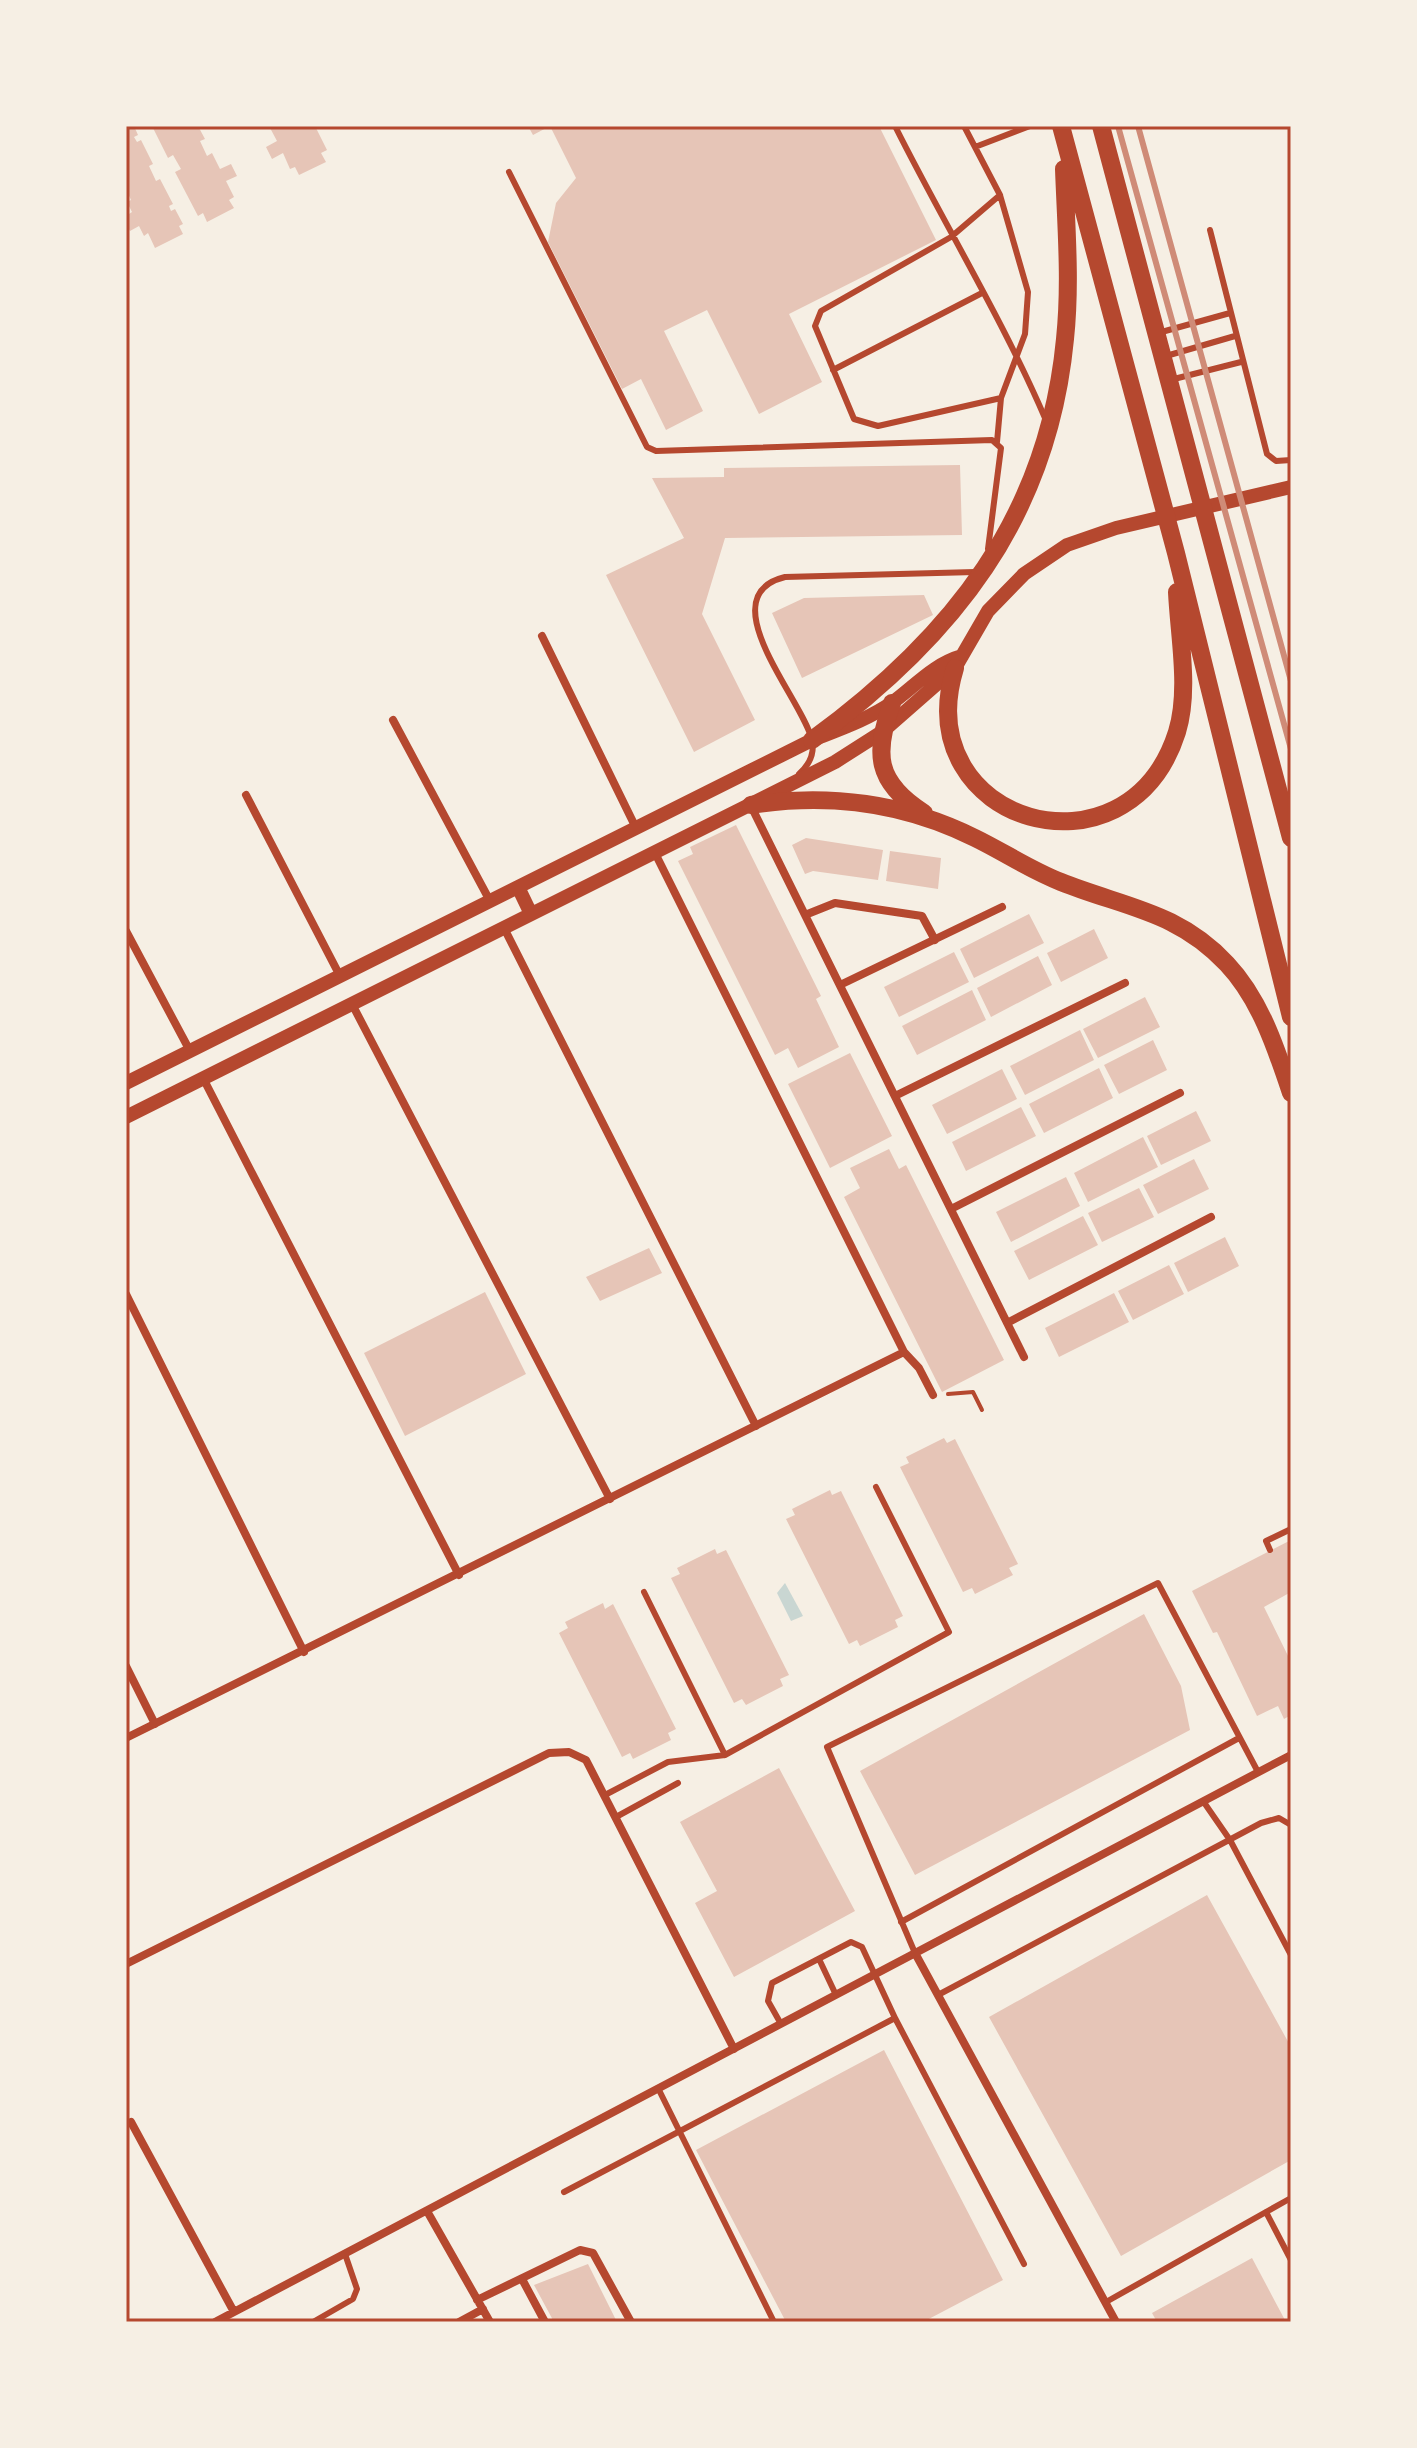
<svg xmlns="http://www.w3.org/2000/svg" width="1417" height="2448" font-family="Arial,sans-serif">
	<rect width="100%" height="100%" fill="#f6efe4"/>
	<path fill="#c9d6d2" d="M785,1583l18,33 -12,5 -14,-28z"/>
	<path fill="#e6c5b7" d="M126,126h8l4,9 -4,2 3,5 4,-2 12,24 -4,2 7,15 4,-2 13,25 -4,2 2,5 4,-2 8,15 -4,2 4,8 -28,14 -7,-15 -4,3 -5,-10 -9,5 -4,-7v-8l6,-4 -5,-10 4,-2 -5,-11z
		M152,126h46l7,13 -5,2 7,15 5,-3 8,16 11,-5 6,12 -11,5 8,16 -5,3 5,8 -27,14 -4,-9 -5,3 -23,-44 6,-3 -8,-14 -5,3z
		M269,126h46l12,24 -6,3 5,9 -27,13 -4,-8 -5,2 -7,-16 -11,6 -6,-12 11,-6z
		M528,126h351l57,114 -147,74 33,68 -63,32 -52,-104 -43,21 39,80 -37,19 -25,-51 -19,10 -74,-147 8,-39 20,-25 -26,-52 -17,9z
		M960,465l2,70 -237,3 -23,76 53,106 -61,32 -88,-177 78,-37 -32,-60 72,-1v-9z
		M924,595l9,20 -131,63 -30,-65 32,-15z
		M736,825l85,171 -5,3 23,48 -41,21 -10,-20 -13,7 -97,-194 15,-7 -3,-7z
		M806,838l77,12 -5,30 -65,-9 -8,3 -13,-29z
		M890,851l51,7 -3,31 -52,-8z
		M1029,914l15,29 -70,35 -14,-29z
		M1094,929l14,29 -47,24 -14,-29z
		M954,952l15,30 -70,35 -15,-30z
		M1038,956l14,29 -61,32 -14,-29z
		M972,990l14,30 -69,35 -15,-29z
		M1145,997l15,30 -62,31 -15,-29z
		M1080,1030l14,30 -69,35 -15,-29z
		M1153,1040l14,30 -48,24 -15,-29z
		M850,1053l42,83 -62,32 -42,-84z
		M1099,1068l14,30 -69,35 -15,-29z
		M1002,1069l15,30 -70,35 -15,-29z
		M1021,1107l15,29 -70,35 -14,-29z
		M1196,1111l15,30 -50,24 -14,-29z
		M1143,1137l15,30 -70,35 -14,-29z
		M889,1149l10,20 7,-4 98,195 -62,32 -98,-195 16,-9 -10,-20z
		M1194,1159l15,30 -51,25 -15,-29z
		M1066,1177l14,29 -69,36 -15,-30z
		M1139,1188l15,29 -52,25 -14,-29z
		M1083,1216l15,29 -69,35 -15,-29z
		M1225,1237l14,29 -51,26 -14,-29z
		M649,1248l13,25 -62,28 -14,-24z
		M1169,1265l15,29 -51,26 -15,-29z
		M485,1292l41,82 -121,62 -41,-83z
		M1114,1293l15,29 -70,35 -14,-29z
		M944,1438l3,5 8,-4 63,125 -9,4 4,7 -38,19 -3,-6 -9,4 -63,-125 9,-4 -3,-6z
		M830,1490l2,5 9,-4 62,125 -8,4 3,7 -38,19 -3,-6 -8,4 -63,-125 9,-4 -3,-6z
		M1291,1540v52l-27,15 27,55v53l-7,4 -6,-13 -21,10 -40,-84 -4,1 -21,-42z
		M715,1549l2,5 9,-4 63,125 -9,4 3,7 -37,19 -4,-6 -8,4 -63,-125 9,-4 -3,-6z
		M603,1603l2,6 8,-5 63,125 -8,4 3,7 -38,19 -3,-6 -8,4 -63,-124 9,-5 -3,-6z
		M1144,1614l37,72 9,44 -275,145 -55,-104z
		M779,1768l76,143 -121,66 -39,-74 22,-12 -37,-69z
		M1207,1895l84,152v113l-170,96 -132,-239z
		M884,2050l119,230 -80,42h-137l-90,-172z
		M1252,2258l34,64h-129l-5,-9z
		M588,2264l29,58h-63l-20,-37z"/>
	<g fill="none" stroke-linecap="round" stroke-linejoin="round">
		<path stroke="#b5482f" stroke-width="4" d="M948,1394l25,-2 9,18"/>
		<path stroke="#b5482f" stroke-width="6" d="M895,126c49,98 107,192 150,292
			M964,126l36,69 28,97 -3,42 -24,64 -4,44
			M975,147l55,-21
			M509,172l138,275 9,4 336,-11 9,8 -13,101
			M1000,195l-49,42 -130,74 -6,15 39,93 24,7 123,-28
			M1210,230l57,224 9,7 15,-1
			M1158,333l72,-20
			M1166,356l69,-20
			M833,370l149,-77
			M1170,380l71,-18
			M799,774c10,-9 16,-20 13,-34 -9,-40 -104,-144 -27,-163l190,-5
			M1270,1550l-4,-9 25,-12
			M644,1592l81,163
			M605,1795l63,-33 57,-7 224,-123 -73,-145
			M1203,1801l27,39 61,115
			M616,1817l62,-34
			M901,1922l338,-184
			M915,1953l-88,-206 331,-164 100,189
			M819,1959l17,36
			M938,1995l323,-172 18,-5 12,7
			M781,2024l-13,-23 4,-18 79,-41 11,5 33,71
			M658,2088l116,234
			M564,2192l331,-174 129,246
			M1266,2212l25,48
			M1106,2302l185,-104
			M313,2322l40,-23 4,-10 -12,-35"/>
		<path stroke="#b5482f" stroke-width="8" d="M542,636l94,192
			M393,720l97,181
			M246,795l94,181
			M751,806l273,551
			M655,853l249,499 15,16 14,27
			M805,915l30,-12 87,13 13,24
			M504,928l252,498
			M126,931l64,120
			M840,985l162,-78
			M352,1004l258,495
			M203,1078l256,497
			M895,1096l230,-113
			M951,1209l229,-116
			M126,1294l178,358
			M1007,1323l204,-106
			M126,1666l29,58
			M126,1738l778,-386
			M915,1953l201,369
			M126,1964l423,-211 20,-1 17,8 148,289
			M131,2122l103,190
			M427,2211l63,111
			M522,2279l23,43
			M477,2300l103,-50 13,3 38,69
			M215,2322l1076,-567
			M459,2322l24,-13"/>
		<path stroke="#b5482f" stroke-width="14" d="M518,887l13,27
			M126,1083l686,-343c28,-11 57,-21 81,-38 23,-17 41,-38 69,-46
			M126,1117l709,-355 47,-30 73,-64 33,-57 36,-37 43,-29 49,-17 175,-41"/>
		<path stroke="#b5482f" stroke-width="18" d="M1061,126l115,427 115,464
			M1101,126l190,712
			M955,668c-48,156 173,219 222,64 13,-42 2,-96 0,-140
			M892,703c-18,50 -17,79 32,110
			M812,740c141,-103 236,-223 253,-401 6,-57 1,-114 -1,-170
			M751,805c77,-12 154,-2 224,33 29,14 55,32 86,44 62,25 117,29 166,82 33,35 49,84 64,129"/>
		<path stroke="#cf8b77" stroke-width="6" d="M1118,126l173,623
			M1138,126l153,555"/>
	</g>
	<rect width="1417" height="2448" fill="none" stroke="#f6efe4" stroke-width="256"/>
	<rect x="128" y="128" width="1161" height="2192" fill="none" stroke="#b5482f" stroke-width="3"/>
</svg>
